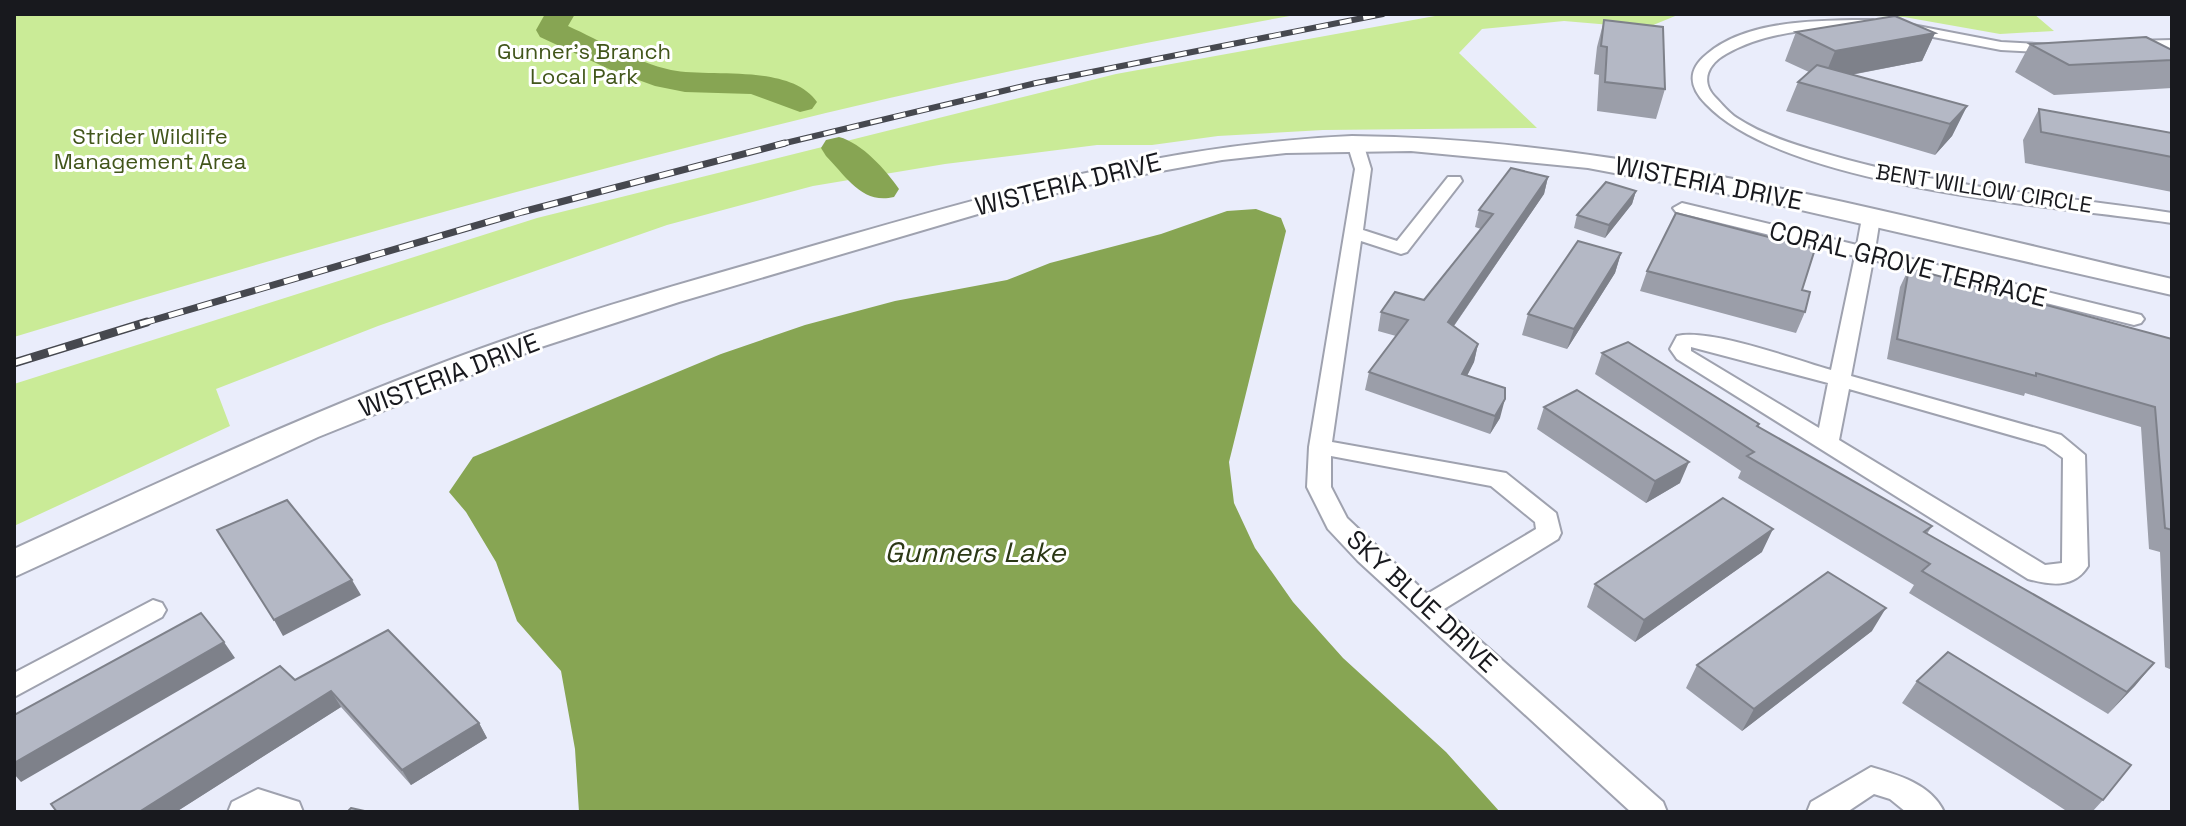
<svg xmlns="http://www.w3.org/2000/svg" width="2186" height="826" font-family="'Space Grotesk',sans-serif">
	<rect width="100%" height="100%" fill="#eaedfb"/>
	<path fill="#caeb97" d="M14,14h1287c-436,77 -863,194 -1287,323z
		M1446,14h234l-34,14 -82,-7 -82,8 -23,24 78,75 -214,2 -105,6 -66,9h-55l-152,19 -132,22 -146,39 -289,101 -162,63 14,37 -216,100v-142l523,-166 579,-144z
		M1818,14h216l20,17 -54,3 -96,-17z"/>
	<path fill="#87a553" d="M1256,209l25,9 5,13 -57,231 5,41 21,45 38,54 50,56 103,94 54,60h-921l-4,-63 -14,-78 -44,-50 -21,-59 -30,-50 -17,-20 24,-35 248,-103 84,-29 90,-24 112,-21 43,-17 111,-29 66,-23z"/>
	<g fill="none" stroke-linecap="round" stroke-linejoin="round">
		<path fill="#87a553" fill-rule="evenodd" d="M545,14h30l-7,12c33,15 67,36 103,44 40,8 119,-7 146,32l-5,7 -12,3 -49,-18 -66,-2 -30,-6 -44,-16 -71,-33 -4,-7z
			M839,137c23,6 47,33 60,52l-5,8c-32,8 -48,-21 -68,-41l-5,-8 5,-8z"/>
		<defs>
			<path id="street" d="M1854,20h19l7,4 -7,4c-50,0 -103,1 -147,26 -18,10 -26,27 -11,43 7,7 14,16 22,21 24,16 55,26 83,34 114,35 235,43 352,61v10c-117,-17 -386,-35 -466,-119 -17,-17 -19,-34 1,-50 37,-32 101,-33 147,-34z
				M1907,24l94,18 54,3 7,4 -7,4 -54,-3 -99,-19v-6z
				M2172,40v8l-39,1 -7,-4 7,-4z
				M1355,138l8,5 8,26 -8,61 34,11 51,-64h12l2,4 -55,71 -6,2 -40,-13 -29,201 174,31 50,40 5,20 -3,6 -114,70 219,193 4,10h-36l-273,-251 -30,-32 -21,-42 2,-40 46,-278 -8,-26zM1331,456l160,30 44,36 1,7 -109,65 -80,-76 -16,-31z
				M1682,203l175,42 5,-27 9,-5 9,5 -5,32 266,65 3,4 -3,4 -7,2 -261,-65 -22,116 210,59 24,20 3,111c-14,23 -38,19 -60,13l-351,-220 -7,-10 7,-13c33,-8 119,24 154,34l24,-114 -179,-44 -3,-4zM1691,347l137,36 -9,45 -128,-77zM1849,389l196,56 18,13 -1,105 -17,2 -206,-125z
				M153,600l9,3 4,7 -4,7 -148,80v-24z
				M1871,767c27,8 60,17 73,45h-38l-16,-13 -16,-5 -27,18h-40l4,-10z
				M258,789l41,13 4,10h-75l4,-10z"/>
			<path id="secondary" d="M1352,136c279,3 550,81 820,143v16l-410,-94 -174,-33 -177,-17 -125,2 -64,7 -122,22 -112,29 -309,91 -138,45 -223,90 -304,140v-28c167,-77 334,-155 508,-215 107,-37 216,-66 325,-98 171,-49 326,-92 505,-100z"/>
		</defs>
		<use href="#street" stroke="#9fa2af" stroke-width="4"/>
		<use href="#secondary" stroke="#9fa2af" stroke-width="4"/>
		<use href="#street" fill="#fff" fill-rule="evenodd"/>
		<use href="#secondary" fill="#fff" fill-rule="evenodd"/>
		<defs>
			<path id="rail-far2" d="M777,145l259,-62 347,-69"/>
			<path id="rail-far1" d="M140,324l382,-112 263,-69"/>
			<path id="rail" d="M14,363l133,-41"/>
		</defs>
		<use href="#rail-far2" stroke="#46484f" stroke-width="6"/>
		<use href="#rail-far1" stroke="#46484f" stroke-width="7"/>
		<use href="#rail" stroke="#46484f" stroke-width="9"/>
		<use href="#rail-far2" stroke="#fff" stroke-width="4" stroke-dasharray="12" stroke-linecap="butt"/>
		<use href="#rail-far1" stroke="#fff" stroke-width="5" stroke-dasharray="15" stroke-linecap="butt"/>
		<use href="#rail" stroke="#fff" stroke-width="6" stroke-dasharray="18" stroke-linecap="butt"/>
	</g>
	<path fill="#9b9ea9" d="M1604,20l61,69 -9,30 -59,-8 2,-36 -5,-1 3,-27z
		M1796,32l139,1 -13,28 -71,14 116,31 -15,30 -17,19 -149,-44 12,-29 11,-10 -24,-11z
		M2030,44l142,6v38l-118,7 -39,-23z
		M2039,109l133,24v59l-147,-29 -2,-23z
		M1548,177l-4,17 -90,132 24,18 -4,18 -7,14 33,42 -10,16 -125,-44 4,-18 27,-36 -18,-5 3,-19 43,-12 57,-71 -6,-2 4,-17z
		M1636,191l-4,13 -27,34 -31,-10 3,-13z
		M1621,253l-6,20 -48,76 -45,-14 6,-21z
		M1909,268l263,71v331l-7,-3 -5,-115 -11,-3 -8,-122 -116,-34 -1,3 -137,-37 13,-72z
		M1647,271l155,19 3,22 -9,21 -156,-42z
		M1602,353l157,71 -1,3 174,99 -5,8 227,129 -46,51 -199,-121 5,-8 -176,-107 3,-7 -146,-97z
		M1544,407l136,76 -34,20 -109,-74z
		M1762,552l-127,90 -48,-35 8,-23z
		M1872,631l-130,100 -56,-43 11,-23z
		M295,680l184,43 8,15 -76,47 -70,-78 -165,105h-119z
		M1917,681l186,119 -11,12h-24l-166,-109z"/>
	<path fill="#7e818a" d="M1935,33l-13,28 -99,19 12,-29z
		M1967,106l-15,30 -17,19 15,-31z
		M1548,177l-4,17 -100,146 4,-18z
		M1636,191l-4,13 -27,34 4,-13z
		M1621,253l-6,20 -48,76 7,-20z
		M1478,344l-4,18 -16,31 4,-19z
		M1505,399l-5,19 -10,16 5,-18z
		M1689,462l-9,21 -34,20 9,-22z
		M1773,529l-11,23 -127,90 9,-22z
		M352,580l9,15 -78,41 -9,-16z
		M1886,608l-14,23 -130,100 12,-22z
		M224,642l11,16 -214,124 -7,-8v-11z
		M2154,663l-19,23 -27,28 19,-22z
		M331,691l10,16 -165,105h-37z
		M479,723l8,15 -76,47 -9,-15z"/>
	<path fill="#b4b8c5" stroke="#7e818a" stroke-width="2" d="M1895,16l40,17 -100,18 -39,-19z
		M1604,20l59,7 2,62 -60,-7 2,-35 -6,-1z
		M2146,37l26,13v10l-103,5 -39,-21z
		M1817,65l150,41 -17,18 -152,-42z
		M2039,109l133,24v24l-131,-25z
		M1511,168l37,9 -100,145 30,22 -16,30 43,14v11l-10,17 -126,-44 39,-52 -27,-8 14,-20 29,8 69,-86 -14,-4z
		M1606,182l30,9 -27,34 -32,-10z
		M1676,213l139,36 -13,41 8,2 -5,20 -158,-41z
		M1578,241l43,12 -47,76 -46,-15z
		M1909,268l263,71v191l-7,-2 -10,-121 -119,-34v3l-139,-37z
		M1628,342l131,82 -2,2 175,100 -8,6 230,131 -27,29 -205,-121 8,-7 -183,-108 7,-4 -152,-99z
		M1577,390l112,72 -34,19 -111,-74z
		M1723,498l50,31 -129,91 -49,-36z
		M287,500l65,80 -78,40 -57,-90z
		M1828,572l58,36 -132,101 -57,-44z
		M201,613l23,29 -210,121v-48z
		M388,630l91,93 -77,47 -71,-79 -192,121h-82l-6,-8 229,-138 15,14z
		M1948,652l183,113 -28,35 -186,-119z
		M351,808l18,4h-22z"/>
	<g text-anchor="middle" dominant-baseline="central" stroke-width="6" stroke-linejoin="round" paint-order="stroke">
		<g font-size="22" fill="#41551a" stroke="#fff">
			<text x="584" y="51">Gunner's Branch<tspan x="584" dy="25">Local Park</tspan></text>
			<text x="150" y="136">Strider Wildlife<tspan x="150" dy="25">Management Area</tspan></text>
		</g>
		<g font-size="22" fill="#18191e" stroke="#fff">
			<text transform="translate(1984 188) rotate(9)">BENT WILLOW CIRCLE</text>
		</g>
		<g font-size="26" fill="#18191e" stroke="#fff">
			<text transform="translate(1709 183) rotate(11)">WISTERIA DRIVE</text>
			<text transform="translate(1068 184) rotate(-14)">WISTERIA DRIVE</text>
			<text transform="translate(1908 264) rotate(14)">CORAL GROVE TERRACE</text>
			<text transform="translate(449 375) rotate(-21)">WISTERIA DRIVE</text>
			<text transform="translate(1422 601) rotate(43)">SKY BLUE DRIVE</text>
		</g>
		<g font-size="28" font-style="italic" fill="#2b3815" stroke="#fff">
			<text x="975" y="552">Gunners Lake</text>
		</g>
	</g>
	<rect width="2186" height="826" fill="none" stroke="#18191e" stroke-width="32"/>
</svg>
